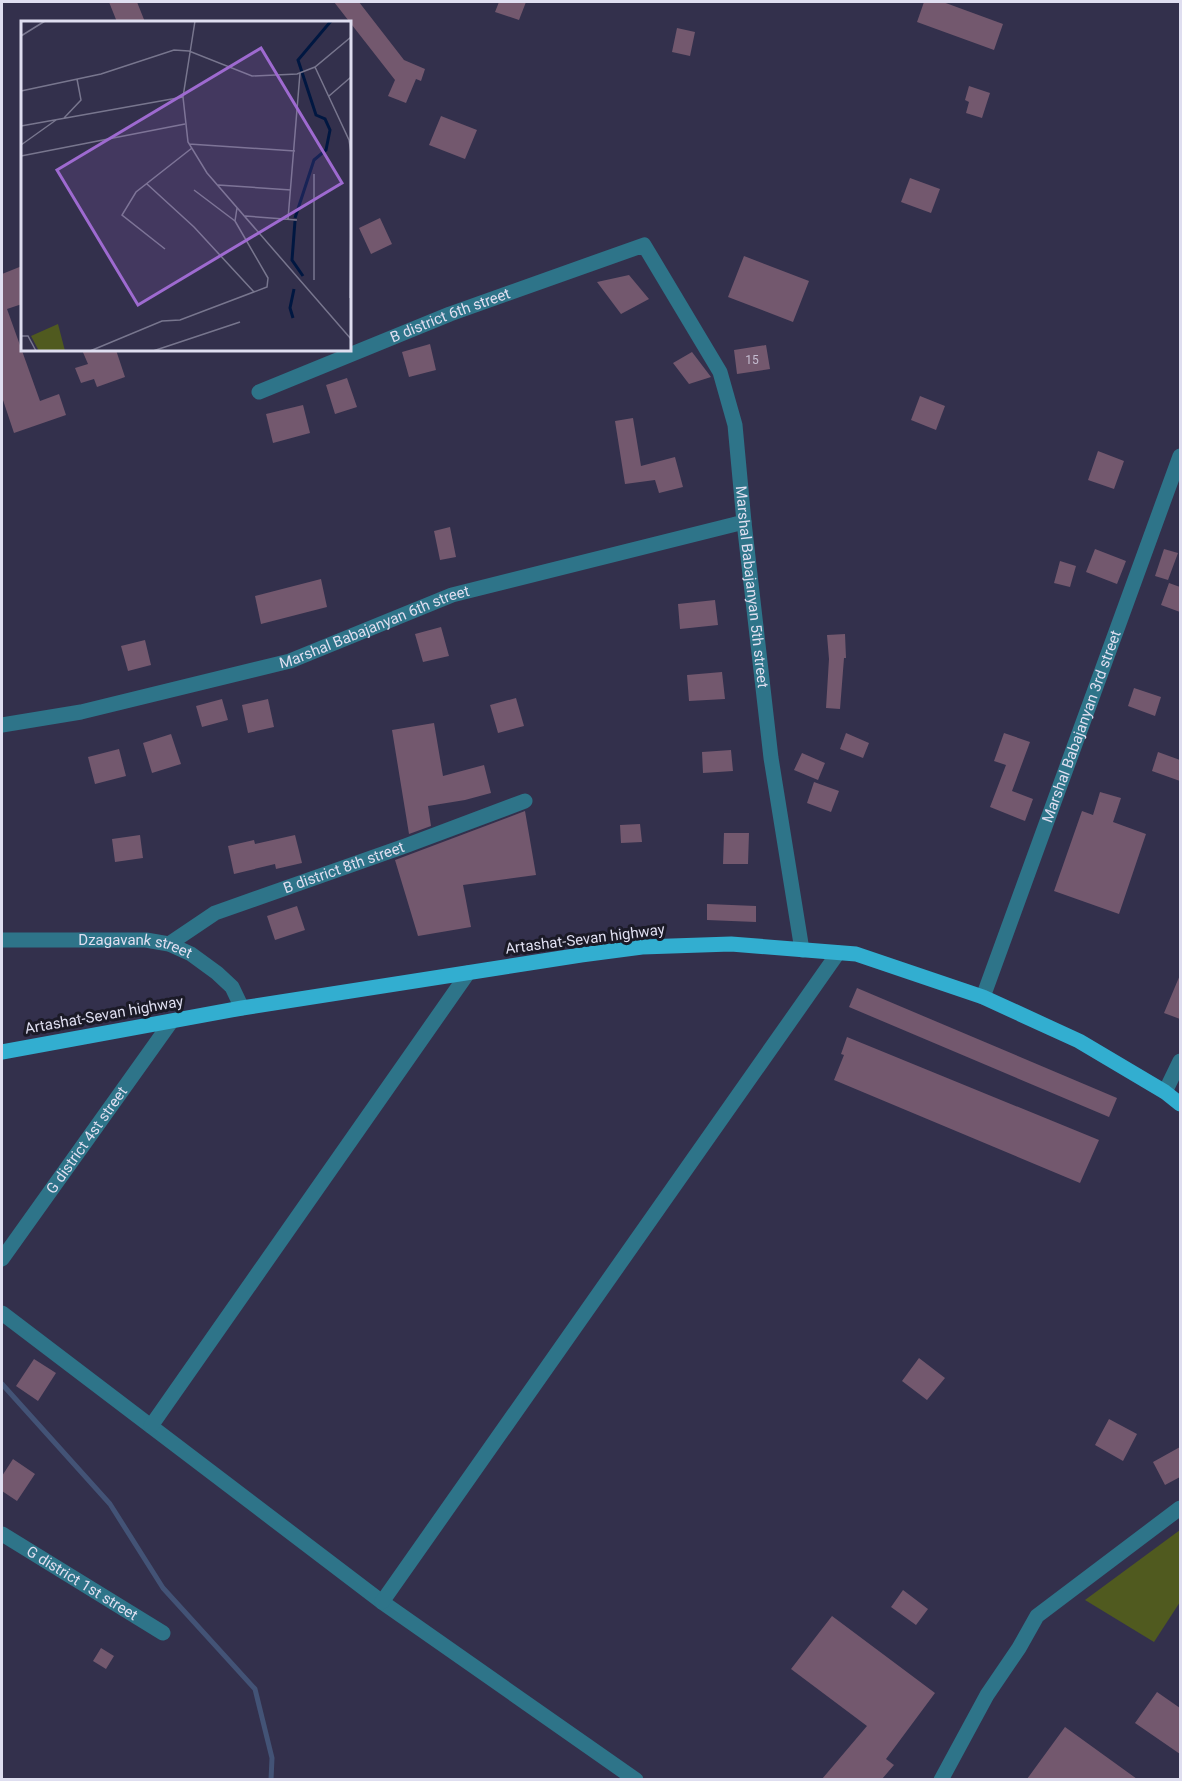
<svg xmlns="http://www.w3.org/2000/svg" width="1182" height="1781" font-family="Roboto,sans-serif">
	<rect width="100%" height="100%" fill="#33304c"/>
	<path fill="#505a1f" d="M1180,1530v72l-26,40 -69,-42z"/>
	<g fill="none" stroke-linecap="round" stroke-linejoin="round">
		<path stroke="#435376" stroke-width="5" d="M2,1384l108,120 53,84 92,101 17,69 -1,22"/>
	</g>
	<path fill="#73586e" d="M109,2h28l8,20h-28z
		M334,2h25l45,58 21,9 -4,12 -5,-2 -10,24 -18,-7 7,-16z
		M499,2h27l-7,18 -24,-8z
		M924,2h19l60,22 -9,26 -77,-28z
		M677,28l18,4 -5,24 -18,-4z
		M969,86l21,7 -8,25 -16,-5 3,-11 -4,-2z
		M441,116l36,14 -12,29 -36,-14z
		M910,178l30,11 -9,24 -30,-11z
		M380,218l12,26 -21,10 -12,-26z
		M744,256l65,25 -16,41 -65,-25z
		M22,266v38l-15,5 33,92 19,-7 7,21 -52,18 -12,-36v-123z
		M629,275l20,24 -28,15 -24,-32z
		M430,344l6,26 -27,7 -7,-25z
		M766,345l4,24 -33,5 -3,-24z
		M82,350h34l9,27 -28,10 -3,-8 -13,4 -6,-15 13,-4z
		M692,352l19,25 -22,7 -16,-21z
		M347,378l10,29 -22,7 -9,-29z
		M920,396l25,10 -9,24 -25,-10z
		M303,405l7,28 -37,10 -7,-29z
		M633,418l8,48 34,-9 8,30 -24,6 -4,-13 -30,4 -10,-63z
		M1098,451l26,10 -10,28 -26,-9z
		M450,527l6,30 -16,3 -6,-29z
		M1095,549l31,12 -9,23 -31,-12z
		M1164,549l14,4 -10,27 -13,-4z
		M1060,561l16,5 -6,21 -16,-4z
		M321,579l6,28 -66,17 -6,-28z
		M1169,583l11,4v25l-19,-7z
		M715,600l3,25 -38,4 -2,-25z
		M441,627l8,29 -26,6 -8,-28z
		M845,634l1,24h-2l-4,51 -14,-1 3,-49 -2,-24z
		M145,640l6,25 -23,6 -7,-25z
		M722,672l3,27 -36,2 -2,-26z
		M1134,688l27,9 -6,19 -27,-10z
		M516,698l8,28 -26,7 -8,-28z
		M222,699l6,21 -26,7 -6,-21z
		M268,699l6,28 -26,6 -6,-28z
		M434,723l9,53 41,-11 7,28 -26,7 -37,6 3,20 -22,8 -17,-104z
		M846,733l23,10 -6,15 -23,-9z
		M1004,733l26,9 -18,49 21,8 -8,22 -35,-14 16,-42 -12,-4z
		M171,734l10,30 -29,9 -9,-30z
		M119,749l7,27 -31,8 -7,-27z
		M731,750l2,21 -30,2 -1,-21z
		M1158,752l22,8v21l-28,-10z
		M802,753l23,10 -7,17 -24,-10z
		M814,782l25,9 -8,21 -24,-9z
		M1100,792l21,6 -8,24 33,12 -27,80 -65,-23 28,-80 11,4z
		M525,811l11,64 -73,10 8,42 -53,9 -23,-76z
		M640,824l2,18 -21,1 -1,-18z
		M724,833h25l-1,31h-25z
		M140,835l3,23 -28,4 -3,-23z
		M295,835l7,28 -26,6 -1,-5 -41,10 -6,-28 26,-6 1,4z
		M707,904l49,2v16l-49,-2z
		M297,906l8,24 -30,10 -8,-24z
		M1180,975v44l-16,-6z
		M857,988l260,110 -8,19 -260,-110z
		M847,1037l252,103 -19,43 -246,-103 10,-25 -3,-1z
		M919,1358l26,20 -18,22 -25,-19z
		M34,1359l22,14 -18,28 -22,-15z
		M1109,1419l28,15 -14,27 -28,-16z
		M1180,1447v30l-15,8 -12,-23z
		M13,1459l22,15 -18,27 -15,-10v-15z
		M903,1590l25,19 -12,16 -25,-18z
		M832,1616l103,77 -49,66 8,6 -12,14h-60l45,-53 -76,-57z
		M101,1648l13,8 -8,13 -13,-8z
		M1157,1692l23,16v46l-45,-31z
		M1065,1727l72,52h-110z"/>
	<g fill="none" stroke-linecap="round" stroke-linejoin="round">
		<g stroke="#2e7489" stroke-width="15">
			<path id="s1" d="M259,392l191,-78 194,-69 76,127 15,53 9,97 27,236 31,192"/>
			<path id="s2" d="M2,725l79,-13 209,-51 162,-66 292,-73"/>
			<path id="s3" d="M2,940h144l23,4 22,10 26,19 15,14 10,21"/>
			<path id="s4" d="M169,944l46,-31 190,-67 120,-45"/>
			<path id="s5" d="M983,997l197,-541"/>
			<path d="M1165,1092l15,-31"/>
			<path id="s6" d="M2,1259l169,-237"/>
			<path d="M2,1313l380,289 254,178"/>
			<path d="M151,1426l317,-453"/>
			<path id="s7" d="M2,1534l161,99"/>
			<path d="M382,1602l456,-649"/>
			<path d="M941,1780l46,-85 32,-47 18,-32 143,-108"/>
		</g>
		<path stroke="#32aed0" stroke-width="15" d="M2,1052l240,-44 339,-53 61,-8 89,-3 125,10 127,43 96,44 86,51 15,12"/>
	</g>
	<g text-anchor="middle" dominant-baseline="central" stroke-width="6" stroke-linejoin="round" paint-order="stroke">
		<g font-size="12" fill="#c4bcd0">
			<text x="752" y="360">15</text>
		</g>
		<g font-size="15" fill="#dfdef0" stroke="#1b1a27">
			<text stroke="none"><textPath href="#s1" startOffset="206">B district 6th street</textPath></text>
			<text stroke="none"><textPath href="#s1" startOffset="778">Marshal Babajanyan 5th street</textPath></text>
			<text stroke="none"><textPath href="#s2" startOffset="386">Marshal Babajanyan 6th street</textPath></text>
			<text stroke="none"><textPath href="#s5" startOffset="288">Marshal Babajanyan 3rd street</textPath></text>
			<text stroke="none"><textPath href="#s4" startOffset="192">B district 8th street</textPath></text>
			<text transform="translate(585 939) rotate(-7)">Artashat-Sevan highway</text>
			<text stroke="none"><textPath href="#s3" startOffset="134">Dzagavank street</textPath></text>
			<text transform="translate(104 1015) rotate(-10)">Artashat-Sevan highway</text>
			<text stroke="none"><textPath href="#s6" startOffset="146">G district 4st street</textPath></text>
			<text stroke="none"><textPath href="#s7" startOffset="94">G district 1st street</textPath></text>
		</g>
	</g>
	<g transform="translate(21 21)">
		<rect width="330" height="330" fill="#33304c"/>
		<path d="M37,303l7,27h-26l-8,-15z" fill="#505a1f"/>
		<path fill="none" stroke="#001741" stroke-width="3" d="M274,197l19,-58 12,-10 4,-20 -5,-11 -9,-4 -18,-55 33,-39M274,200l-3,39 11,16M272,297l-3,-10 4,-19"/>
		<path fill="none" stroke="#78768e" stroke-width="1.5" d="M174,0l-12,76 5,45 19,31 144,166M0,15l24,-15M294,46l34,73 2,13M0,70l80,-17 73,-24 15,1 63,25 45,-2 18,-7 36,-30M308,75l22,-19M43,97l17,-18 -4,-21M0,105l162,-29M168,123l106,7M0,124l35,-25M0,135l164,-32M293,153v106M126,163l47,43 60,65M197,164l73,5M173,169l41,31M224,195l52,4M267,198l12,-146M144,228l-43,-34 14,-23 56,-44M329,277l1,-82M0,315h7l8,15M69,330l72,-30 18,-1 87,-33 1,-9 -33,-57 2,-13M132,330l87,-29"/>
		<path fill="#9e6ad0" fill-opacity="0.15" stroke="#9e6ad0" stroke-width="3" d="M240,27l81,135 -204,122 -81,-135z"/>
		<rect width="330" height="330" fill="none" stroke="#dfdef0" stroke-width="3"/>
	</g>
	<rect width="1182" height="1781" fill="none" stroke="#dfdef0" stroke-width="6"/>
</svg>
